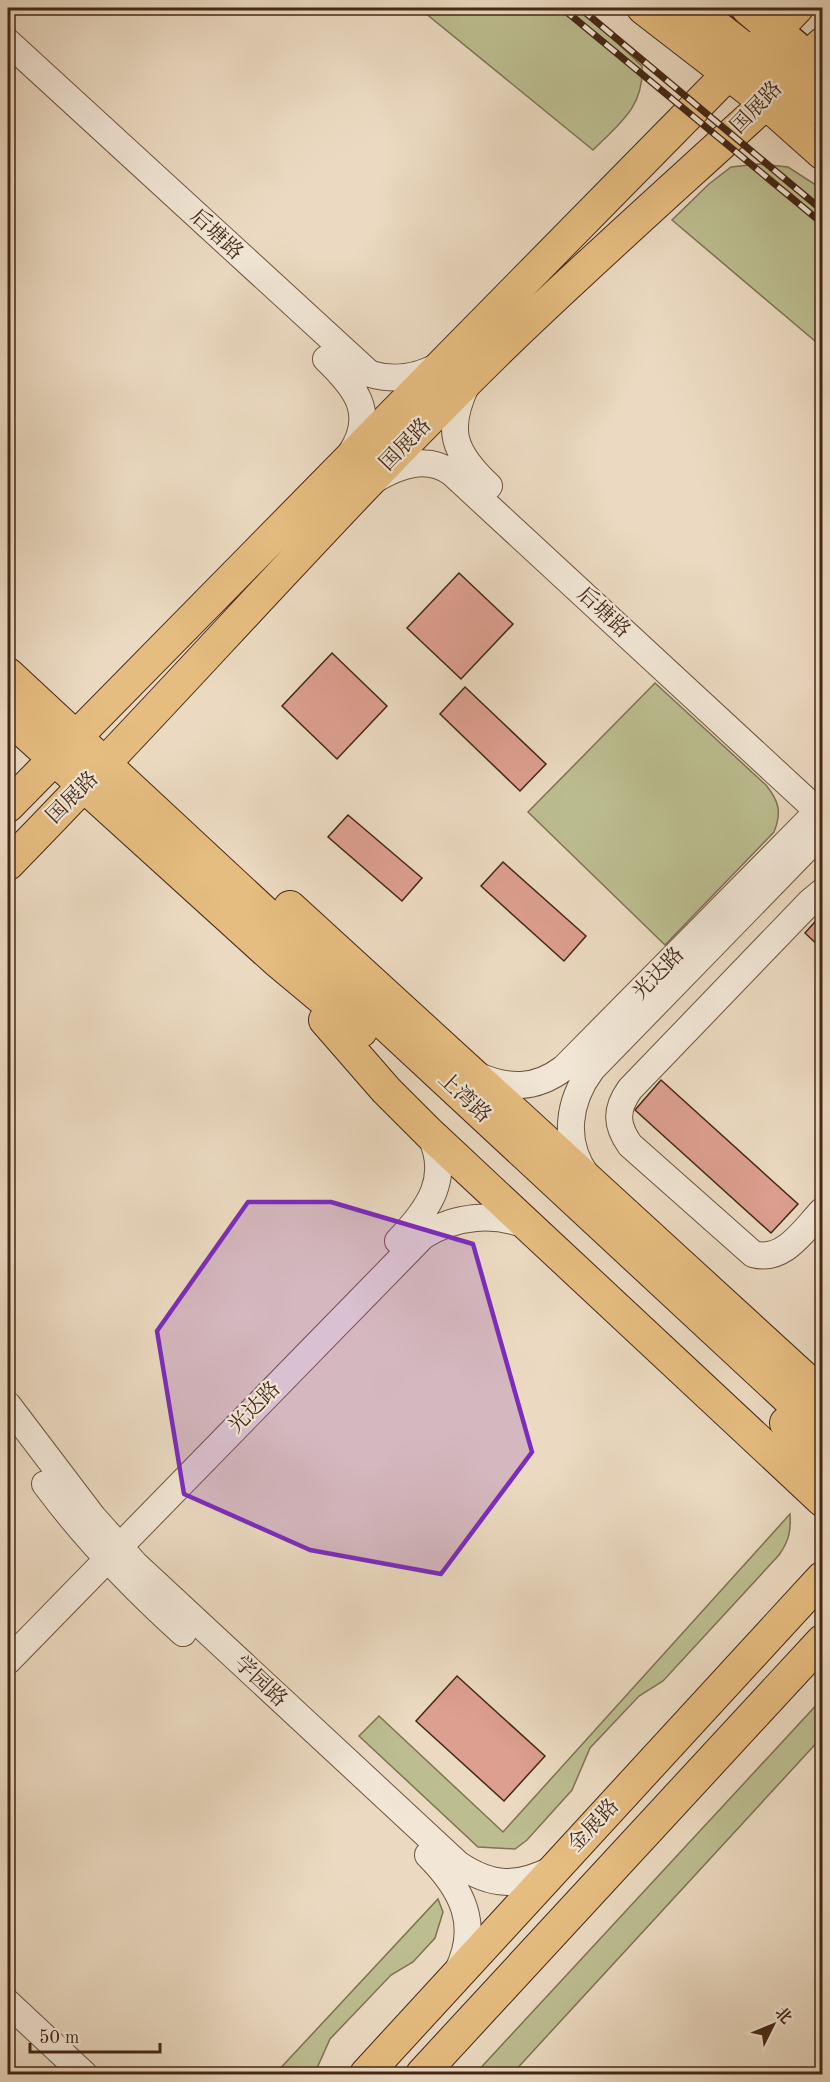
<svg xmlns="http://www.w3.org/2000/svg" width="830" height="2082" font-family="'Old Standard TT','Noto Serif SC',serif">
	<rect width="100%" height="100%" fill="#ebdac1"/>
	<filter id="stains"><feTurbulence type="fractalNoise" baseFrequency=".00333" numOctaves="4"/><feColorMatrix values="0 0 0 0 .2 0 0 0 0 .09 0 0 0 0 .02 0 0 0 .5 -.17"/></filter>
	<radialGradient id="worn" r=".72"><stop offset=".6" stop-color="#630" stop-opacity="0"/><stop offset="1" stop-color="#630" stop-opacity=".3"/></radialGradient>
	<path fill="#bcbe90" stroke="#807252" stroke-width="1.5" d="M419,8h161l62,58c2,41 -22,57 -49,84z
		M759,164l29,3 34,22v158l-150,-127 37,-36 22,-17z
		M655,683l111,102c13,16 16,27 8,47l-109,113 -137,-133z
		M790,1514c1,17 -1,27 -11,41l-116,126 -24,15 -49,52 -18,42 -45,50 -12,9 -37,-2 -119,-111 20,-20 124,116z
		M822,1699v38l-310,337h-37z
		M438,1899l5,13 -8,26 -22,24 -22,13 -61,64 -13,29 -7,6h-35z"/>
	<path fill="#dd9f90" stroke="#442715" stroke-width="1.5" d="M459,573l54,51 -52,55 -54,-51z
		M332,653l55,53 -50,53 -55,-53z
		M465,687l81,77 -26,27 -80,-77z
		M348,815l74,63 -20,23 -74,-64z
		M503,862l83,74 -22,25 -83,-75z
		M822,914v35l-17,-16z
		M661,1080l137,124 -27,29 -136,-123z
		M457,1676l88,80 -41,45 -88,-80z"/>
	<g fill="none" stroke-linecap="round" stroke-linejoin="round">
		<defs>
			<path id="minor" d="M8,42l362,332c25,7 47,4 70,-9
				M326,359c29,28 51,54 25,94
				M467,384c-22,46 -14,68 22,102
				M374,480c25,-15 53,-25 78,-7l370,342
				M822,892l-12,10 -180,187c-15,21 -14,36 0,56l123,109c30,9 50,-23 69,-43
				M476,1075c32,14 59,15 88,-7l258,-261
				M587,1176c-25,-34 -19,-75 5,-107l218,-224
				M398,1241c31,-32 54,-64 31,-108
				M8,1405l85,112 42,47 323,300c34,23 60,23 95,5
				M45,1484c41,55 87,103 138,149
				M8,1661l415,-425c33,-21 72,-24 108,-9
				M428,1855c34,34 53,70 29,117
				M8,2003l76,71"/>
			<path id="major" d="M643,8l123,95 56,50
				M8,674l814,756
				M8,717l269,244 84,70
				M8,806l721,-733 47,-43 21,-22
				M8,864c169,-172 327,-355 500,-523 84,-81 172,-159 258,-238l18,-23 38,-36
				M290,907l532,487
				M325,1020l61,70 43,43 393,367
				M786,1423l36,34
				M366,2074l456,-496
				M422,2074l400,-433"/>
			<path id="highway" d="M692,8l130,102
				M748,8l74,62"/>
		</defs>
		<use href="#minor" stroke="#6e5440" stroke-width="28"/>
		<use href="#major" stroke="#442715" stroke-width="34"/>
		<use href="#highway" stroke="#442715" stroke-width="36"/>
		<use href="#minor" stroke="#f2e7d7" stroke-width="26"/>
		<use href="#major" stroke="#e6bd80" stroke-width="32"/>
		<use href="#highway" stroke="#e6bd80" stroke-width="33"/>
		<defs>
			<path id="rail" d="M562,8l260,215
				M580,8l242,202"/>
		</defs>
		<use href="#rail" stroke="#442715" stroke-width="7"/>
		<use href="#rail" stroke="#f2e7d7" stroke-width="4.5" stroke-dasharray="14" stroke-linecap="butt"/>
	</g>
	<path fill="#7b2cbf" fill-opacity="0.2" stroke="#7b2cbf" stroke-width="4.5" stroke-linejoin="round" d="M248,1202h83l142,42 59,208 -91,122 -131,-24 -126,-56 -27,-163z"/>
	<g text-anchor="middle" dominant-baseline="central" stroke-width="4.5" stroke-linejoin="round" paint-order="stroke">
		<g font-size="21" fill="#442715" stroke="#f2e7d7">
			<text transform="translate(757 108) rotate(-46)">国展路</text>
			<text transform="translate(216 235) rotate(43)">后塘路</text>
			<text transform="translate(406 445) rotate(-46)">国展路</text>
			<text transform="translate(603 613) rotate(43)">后塘路</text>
			<text transform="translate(73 798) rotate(-45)">国展路</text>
			<text transform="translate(659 974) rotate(-46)">光达路</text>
			<text transform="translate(464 1098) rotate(43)">上湾路</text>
			<text transform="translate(255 1408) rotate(-45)">光达路</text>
			<text transform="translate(260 1682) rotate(43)">学园路</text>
			<text transform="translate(594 1826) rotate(-47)">金展路</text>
		</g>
	</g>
	<rect width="830" height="2082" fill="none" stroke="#ebdac1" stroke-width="30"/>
	<rect x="9" y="9" width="812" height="2064" fill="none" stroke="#442715" stroke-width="3"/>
	<rect x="15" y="15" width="800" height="2052" fill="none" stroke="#442715" stroke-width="1.5"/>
	<g transform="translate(773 2025) rotate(47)" stroke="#f2e7d7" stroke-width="4.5" paint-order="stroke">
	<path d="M0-4.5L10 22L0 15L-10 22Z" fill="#442715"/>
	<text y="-9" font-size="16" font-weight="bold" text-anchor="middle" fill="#442715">北</text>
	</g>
	<path d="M30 2043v9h130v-9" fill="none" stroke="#442715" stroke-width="3"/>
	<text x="39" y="2043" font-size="18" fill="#442715" stroke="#f2e7d7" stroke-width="4.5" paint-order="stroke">50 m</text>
	<rect width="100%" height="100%" filter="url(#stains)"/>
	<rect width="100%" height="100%" fill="url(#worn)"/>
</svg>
